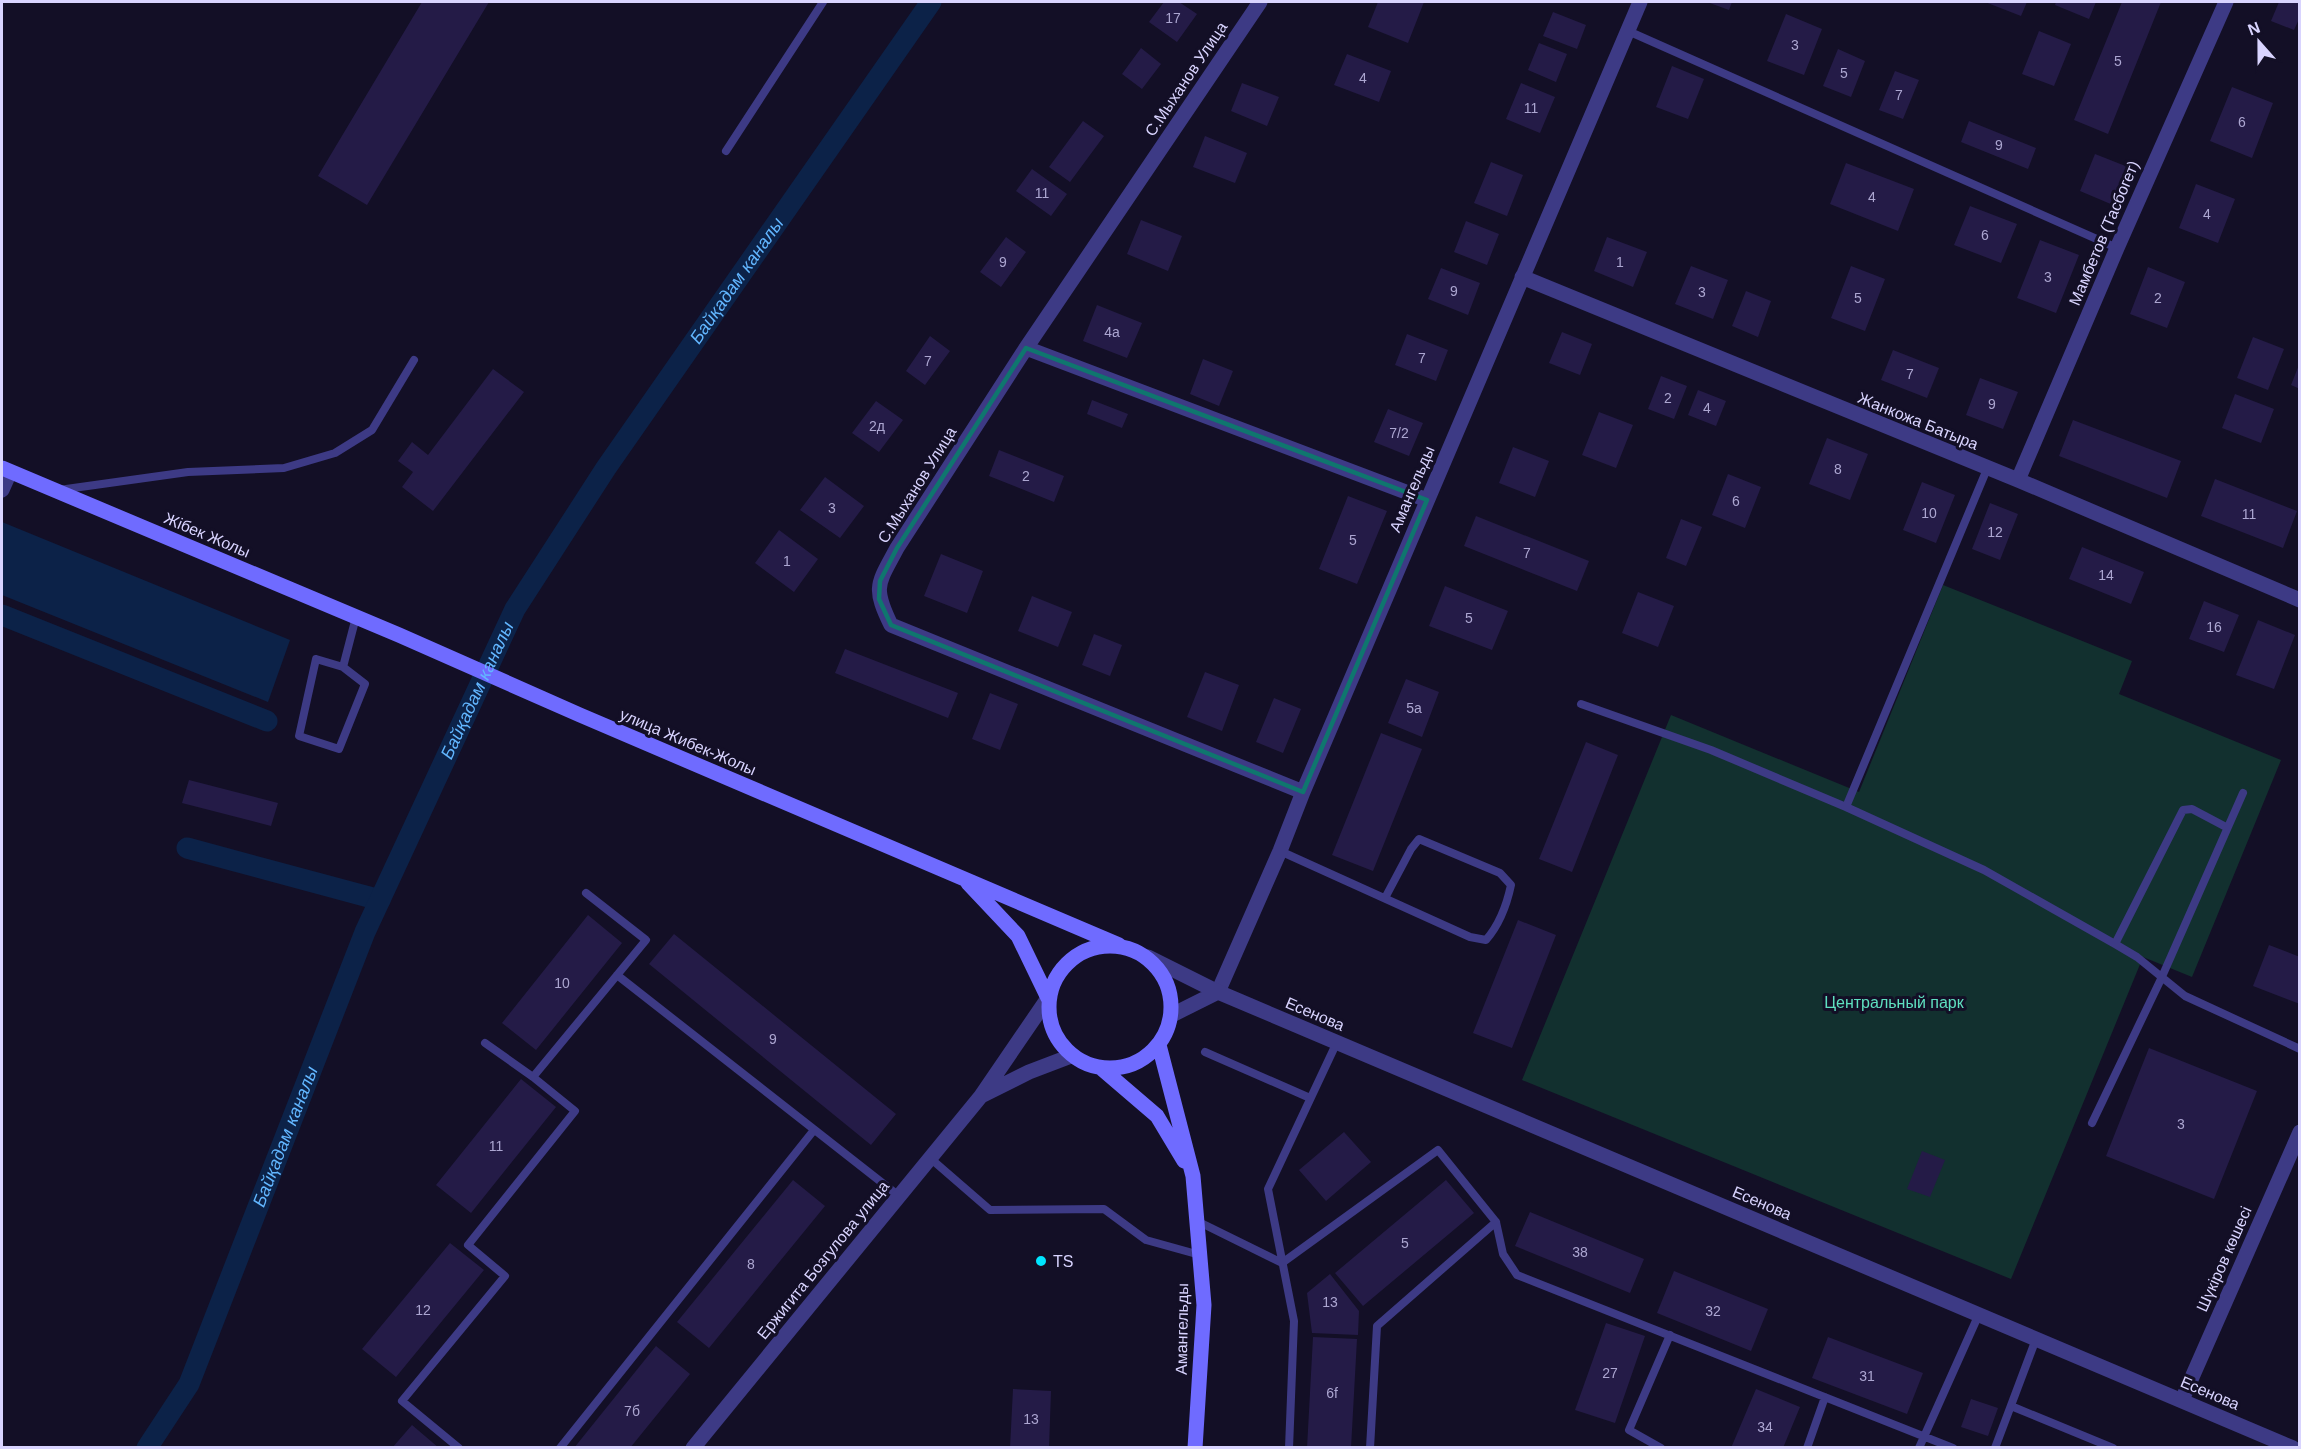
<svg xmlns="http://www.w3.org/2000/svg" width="2301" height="1449" font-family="Arial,sans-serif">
	<rect width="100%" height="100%" fill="#130f26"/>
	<path fill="#12302f" d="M1943,585l189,76 -13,33 162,66 -89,217 -49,-20 -132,322 -489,-199 149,-365 188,77z"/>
	<path fill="#0c2248" d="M2,522l288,118 -22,62 -266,-107z"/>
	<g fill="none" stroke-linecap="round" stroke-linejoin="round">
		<g stroke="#0c2248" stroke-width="21">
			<path d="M2,615l265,106"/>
			<path d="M187,848l193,52"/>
			<path id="s1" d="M147,1448l42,-64 176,-452 150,-323 91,-141 325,-466"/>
		</g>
	</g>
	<path fill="#241b47" d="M422,2h67l-122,203 -49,-29z
		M1164,2h15l18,12 -20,28 -28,-20z
		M1378,2h46l-16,41 -40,-16z
		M1707,2h25l-3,8z
		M1985,2h42l-6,14z
		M2056,2h40l-7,17 -34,-14z
		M2122,2h39l-53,132 -34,-14z
		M2279,2h21v15l-6,13 -23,-9z
		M1553,12l33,13 -9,24 -34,-13z
		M1786,14l36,15 -18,46 -37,-14z
		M2039,31l32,13 -17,42 -32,-12z
		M1539,43l28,11 -11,28 -28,-12z
		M1141,48l20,16 -19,25 -20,-15z
		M1838,49l27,12 -14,36 -28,-11z
		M1347,54l44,17 -12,31 -45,-17z
		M1672,66l32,13 -16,40 -32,-12z
		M1895,71l24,9 -16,39 -24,-9z
		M1242,83l37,14 -12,29 -36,-15z
		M1521,83l34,14 -15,36 -34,-14z
		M2232,87l41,16 -21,55 -42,-17z
		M1083,121l21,15 -34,46 -21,-15z
		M1969,121l67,27 -8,21 -67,-27z
		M1205,136l42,17 -12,30 -42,-16z
		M2095,154l33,13 -15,38 -33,-14z
		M1491,162l32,13 -16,41 -33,-13z
		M1846,163l68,26 -16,42 -68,-27z
		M1032,169l35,25 -16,22 -35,-25z
		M2196,184l39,15 -17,44 -39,-15z
		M1970,206l47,18 -16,39 -47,-18z
		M1141,220l41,16 -14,35 -41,-17z
		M1466,221l33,13 -12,31 -33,-13z
		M1006,237l20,15 -25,35 -21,-15z
		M1607,237l40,15 -14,35 -39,-16z
		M2040,240l39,15 -23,58 -39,-15z
		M1691,266l37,14 -15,39 -38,-15z
		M1851,266l34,13 -20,52 -34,-13z
		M2148,267l37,15 -18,46 -37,-14z
		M1441,268l39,15 -12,32 -40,-16z
		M1746,291l25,10 -13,36 -26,-11z
		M1097,305l45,18 -15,35 -44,-17z
		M1562,332l30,12 -12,31 -31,-12z
		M1407,334l41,16 -12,31 -41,-16z
		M930,336l20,15 -25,34 -19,-14z
		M2253,337l31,12 -16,41 -31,-12z
		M1893,350l46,18 -12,30 -46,-18z
		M1203,359l30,12 -14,35 -29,-12z
		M2299,365h1v24l-9,-4z
		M493,369l31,23 -91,119 -31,-24 11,-15 -15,-11 14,-19 16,13z
		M1661,376l26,10 -13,33 -26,-10z
		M1980,378l38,14 -15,37 -37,-14z
		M1698,390l28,11 -10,25 -28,-11z
		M2235,394l39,15 -13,34 -39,-15z
		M1092,400l36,14 -6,14 -35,-14z
		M876,401l27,19 -24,32 -27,-19z
		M1388,409l35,14 -14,33 -35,-14z
		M1599,412l34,13 -17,43 -34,-13z
		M2073,420l108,41 -14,37 -108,-42z
		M1827,438l41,16 -18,46 -41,-16z
		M1513,447l36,14 -14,36 -36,-14z
		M999,450l65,26 -10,26 -65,-26z
		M1728,474l33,13 -16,41 -33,-13z
		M825,477l39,29 -24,32 -40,-28z
		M2215,479l82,32 -14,37 -82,-32z
		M1922,482l33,13 -19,48 -33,-13z
		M1348,496l39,15 -30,73 -38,-15z
		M1990,503l28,11 -18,46 -28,-11z
		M1476,516l113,45 -12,30 -113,-45z
		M1681,519l21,8 -16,39 -20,-8z
		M779,530l39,29 -24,33 -39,-29z
		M2082,547l62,25 -13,32 -62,-25z
		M941,554l42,17 -16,42 -43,-17z
		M1445,586l63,25 -16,39 -63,-24z
		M1638,592l36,14 -16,41 -36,-14z
		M1032,596l40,16 -14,35 -40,-16z
		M2204,601l35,14 -15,37 -35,-13z
		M2258,620l37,15 -21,54 -38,-14z
		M1094,634l28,11 -12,31 -28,-11z
		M845,649l113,44 -10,25 -113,-45z
		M1205,672l34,13 -17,46 -35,-14z
		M1406,679l33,13 -17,45 -34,-14z
		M990,693l28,11 -18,46 -28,-11z
		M1274,698l27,11 -18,44 -27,-11z
		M1381,733l41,16 -49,122 -41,-16z
		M1586,742l32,13 -46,117 -33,-13z
		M189,780l89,23 -7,23 -89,-23z
		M588,915l34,28 -86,107 -34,-27z
		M1518,920l38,15 -44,113 -39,-15z
		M674,934l222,180 -25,31 -222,-181z
		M2269,945l31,12v47l-47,-18z
		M2149,1048l108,43 -43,108 -108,-43z
		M521,1079l35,28 -85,106 -35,-28z
		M1344,1132l27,30 -45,39 -27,-31z
		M1922,1151l23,9 -15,37 -23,-8z
		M793,1180l32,26 -116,142 -32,-26z
		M1446,1180l28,33 -111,93 -28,-33z
		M1530,1212l114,47 -14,34 -115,-47z
		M450,1243l34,27 -88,107 -34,-28z
		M1674,1271l94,38 -17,42 -94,-38z
		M1330,1274l29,37 -1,24 -46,-2 -5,-40z
		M1606,1323l39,13 -30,87 -40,-13z
		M1313,1337l44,2 -6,109h-44z
		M1828,1337l95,36 -16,41 -95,-36z
		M656,1346l34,28 -60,74h-56z
		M1013,1389l38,2 -2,57h-39z
		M1756,1389l44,18 -17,41h-52z
		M1971,1399l27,9 -10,28 -27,-9z
		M412,1425l27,23h-47z"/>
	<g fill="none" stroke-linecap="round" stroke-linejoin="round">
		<path stroke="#3d3a85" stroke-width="8" d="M1628,31l489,217
			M726,151l97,-149
			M59,490l129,-18 96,-4 51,-15 37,-23 42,-70
			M316,659l27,8 22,17 -26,65 -40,-13z
			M343,667l13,-50
			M1581,704l130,46 135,57 138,63 131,74 22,13 48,39 115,53
			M1846,807l141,-338
			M1280,851l190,86 16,3c13,-15 21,-36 25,-55l-11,-12 -81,-34 -8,10 -26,49
			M2115,944l68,-134 9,-1 34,18
			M617,975l282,221
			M485,1043l48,34
			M1205,1052l105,46
			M2092,1123l69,-144 82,-186
			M930,1158l60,52 114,-1 42,31 54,15
			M1197,1221l85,42 156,-113 58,72 -119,104 -7,122
			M1496,1222l7,32 14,21 436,173
			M2011,1406l102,42
			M459,1448l-57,-47 103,-125 -37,-31 107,-134 -42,-34 113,-137 -60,-47
			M560,1448l254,-318
			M1289,1448l5,-127 -26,-132 69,-147
			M1661,1448l-32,-18 41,-95
			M1807,1448l18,-51
			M1919,1448l60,-134
			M1995,1448l41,-109"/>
		<path stroke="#3d3a85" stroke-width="15" d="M1260,2l-234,346 -129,200c-19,36 -25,38 -6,77l412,167
			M1522,277l496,203 282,120
			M1026,348l401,152
			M2018,480l99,-232 109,-246
			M1218,992l62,-141 23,-59 337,-790
			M983,1095l46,-23 42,-16
			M2182,1400l118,-268
			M693,1448l288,-352 67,-98"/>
		<path stroke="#3d3a85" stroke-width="15" d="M2,490l8,-18
			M1148,957l70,35 1075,456
			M1172,1015l46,-23"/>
		<path stroke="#6f6bff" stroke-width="15" d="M2,468l397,167 181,80 539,230
			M968,883l50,53 30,62
			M1049 1007a61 61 0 1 1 122 0a61 61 0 1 1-122 0Z
			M1159,1045l34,131 11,129 -9,143
			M1101,1068l56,48 27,45"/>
	</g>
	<path fill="none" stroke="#0f766e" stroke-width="4.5" stroke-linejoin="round" d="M1026,348l401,152 -124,292 -412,-167 -12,-26 1,-18 17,-33z"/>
	<circle fill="#00e5ff" stroke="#130f26" stroke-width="2" cx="1041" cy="1261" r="6"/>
	<g text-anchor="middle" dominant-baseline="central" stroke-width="6" stroke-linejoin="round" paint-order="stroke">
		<g font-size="14" fill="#aca6d1">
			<text x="1173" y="18">17</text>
			<text x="1795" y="45">3</text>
			<text x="2118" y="61">5</text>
			<text x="1844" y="73">5</text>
			<text x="1363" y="78">4</text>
			<text x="1899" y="95">7</text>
			<text x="1531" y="108">11</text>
			<text x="2242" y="122">6</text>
			<text x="1999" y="145">9</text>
			<text x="1042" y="193">11</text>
			<text x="1872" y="197">4</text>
			<text x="2207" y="214">4</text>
			<text x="1985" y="235">6</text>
			<text x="1003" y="262">9</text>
			<text x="1620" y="262">1</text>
			<text x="2048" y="277">3</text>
			<text x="1454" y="291">9</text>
			<text x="1702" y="292">3</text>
			<text x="1858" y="298">5</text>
			<text x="2158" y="298">2</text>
			<text x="1112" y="332">4а</text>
			<text x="1422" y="358">7</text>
			<text x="928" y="361">7</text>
			<text x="1910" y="374">7</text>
			<text x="1668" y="398">2</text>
			<text x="1992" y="404">9</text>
			<text x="1707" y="408">4</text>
			<text x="877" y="426">2д</text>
			<text x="1399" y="433">7/2</text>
			<text x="1838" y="469">8</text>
			<text x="1026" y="476">2</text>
			<text x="1736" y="501">6</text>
			<text x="832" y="508">3</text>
			<text x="1929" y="513">10</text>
			<text x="2249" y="514">11</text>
			<text x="1995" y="532">12</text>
			<text x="1353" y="540">5</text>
			<text x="1527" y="553">7</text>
			<text x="787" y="561">1</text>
			<text x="2106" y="575">14</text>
			<text x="1469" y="618">5</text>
			<text x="2214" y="627">16</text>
			<text x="1414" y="708">5а</text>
			<text x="562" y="983">10</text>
			<text x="773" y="1039">9</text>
			<text x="2181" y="1124">3</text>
			<text x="496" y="1146">11</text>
			<text x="1405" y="1243">5</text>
			<text x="1580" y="1252">38</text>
			<text x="751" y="1264">8</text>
			<text x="1330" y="1302">13</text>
			<text x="423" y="1310">12</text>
			<text x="1713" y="1311">32</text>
			<text x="1610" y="1373">27</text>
			<text x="1867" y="1376">31</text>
			<text x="1332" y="1393">6f</text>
			<text x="632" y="1411">7б</text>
			<text x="1031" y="1419">13</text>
			<text x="1765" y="1427">34</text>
		</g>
		<g font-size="16" fill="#d9d4ff" stroke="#130f26">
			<text transform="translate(1186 79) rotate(-56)">С.Мыханов Улица</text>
			<text transform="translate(2104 233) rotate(-67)">Мамбетов (Тасбогет)</text>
			<text transform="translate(1918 421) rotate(22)">Жанкожа Батыра</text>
			<text transform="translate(917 485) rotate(-58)">С.Мыханов Улица</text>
			<text transform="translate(1412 489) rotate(-67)">Амангельды</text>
			<text transform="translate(207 535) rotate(23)">Жібек Жолы</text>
			<text transform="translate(688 742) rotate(23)">улица Жибек-Жолы</text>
			<text transform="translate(1315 1014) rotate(23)">Есенова</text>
			<text transform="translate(1762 1203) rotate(23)">Есенова</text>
			<text transform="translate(2224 1259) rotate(-66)">Шүкіров көшесі</text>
			<text transform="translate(823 1260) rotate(-51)">Ержигита Бозгулова улица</text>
			<text transform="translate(1182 1329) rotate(-89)">Амангельды</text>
			<text transform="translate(2210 1393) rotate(23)">Есенова</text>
		</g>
		<g font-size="16" fill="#5fe0c0" stroke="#130f26">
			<text x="1894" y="1002">Центральный парк</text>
		</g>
		<g font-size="16" fill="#d9d4ff" stroke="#130f26" text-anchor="start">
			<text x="1053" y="1261">TS</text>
		</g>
		<g font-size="18" font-style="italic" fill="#62b6ff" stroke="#130f26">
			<text stroke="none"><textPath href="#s1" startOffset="1314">Байқадам каналы</textPath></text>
			<text stroke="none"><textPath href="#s1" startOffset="828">Байқадам каналы</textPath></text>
			<text stroke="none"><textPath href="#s1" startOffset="342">Байқадам каналы</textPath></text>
		</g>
	</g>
	<rect width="2301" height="1449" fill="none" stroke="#d9d4ff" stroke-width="6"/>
	<g transform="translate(2259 42) rotate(339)" stroke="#130f26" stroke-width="4.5" paint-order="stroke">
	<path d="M0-4.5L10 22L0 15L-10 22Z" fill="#d9d4ff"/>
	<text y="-9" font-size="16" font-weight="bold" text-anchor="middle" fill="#d9d4ff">N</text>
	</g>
</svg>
